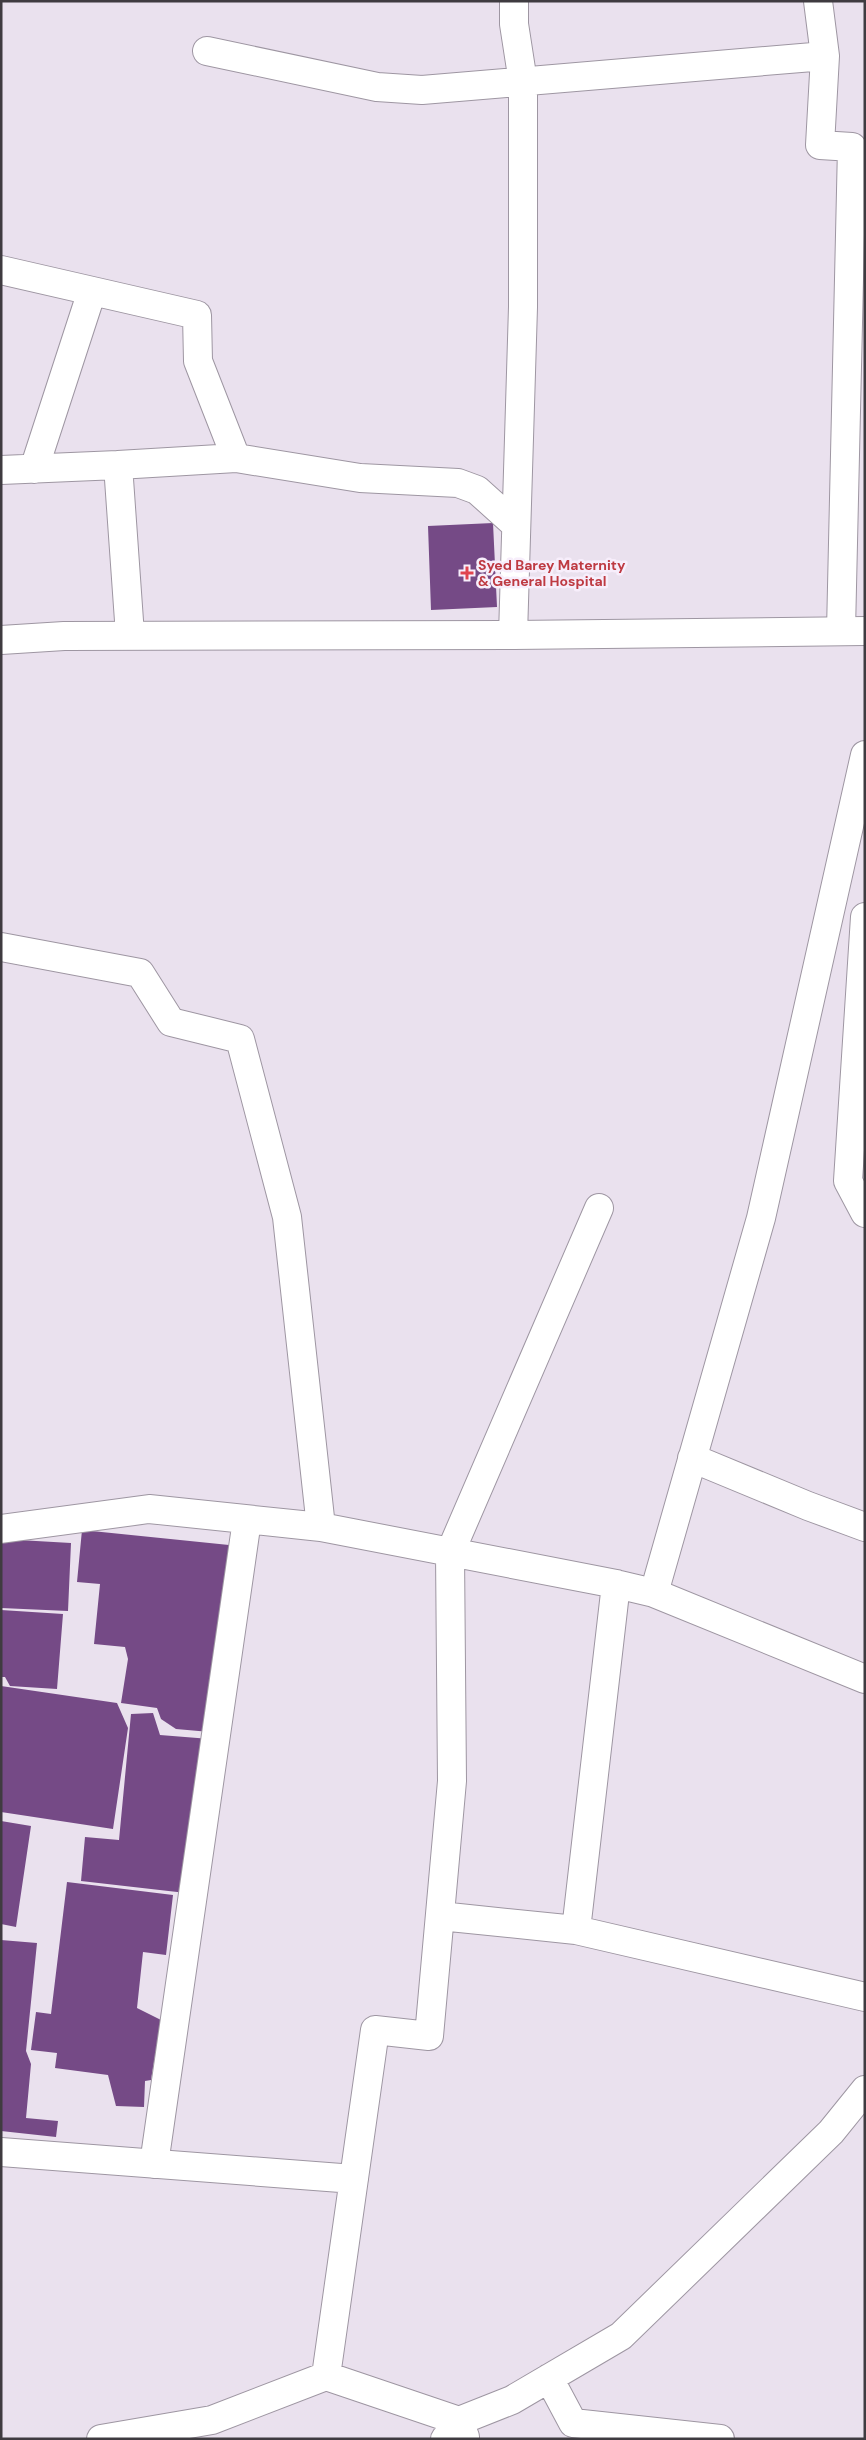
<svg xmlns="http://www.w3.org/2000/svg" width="866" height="2440" font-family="'DM Sans',sans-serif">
	<rect width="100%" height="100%" fill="#eae1ee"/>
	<path fill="#754a86" d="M493,523l4,84 -66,3 -3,-84z
		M82,1530l147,15 -19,187 -34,-3 -15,-10 -4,-11 -36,-5 7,-44 -3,-12 -31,-3 6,-60 -23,-2z
		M1,1539l70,4 -3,68 -67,-3z
		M1,1610l62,4 -6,75 -47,-3 -5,-9h-4z
		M1,1686l116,17 11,25 -15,101 -112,-17z
		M153,1713l7,22 50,4 -24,154 -105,-12 4,-44 34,3 12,-126z
		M1,1821l30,5 -15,101 -15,-3z
		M67,1882l106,13 -7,60 -23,-3 -6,56 24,12 -10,60 -6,1 -1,26 -28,-1 -8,-31 -53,-7 2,-15 -26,-3 5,-38 15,2z
		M1,1940l36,3 -11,108 5,13 -5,54 32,3 -2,16 -55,-6z"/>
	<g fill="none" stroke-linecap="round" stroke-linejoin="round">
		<defs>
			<path id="minor" d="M207,51l170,36 45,3 403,-34 -7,-55
				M825,56l-5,89 32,2 -11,484
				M1,270l196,45 1,46 38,97 -118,7 12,170
				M236,458l124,20 98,5 19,7 39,35
				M34,469l58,-178
				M1,470l117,-5
				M513,635l10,-328v-225l-9,-58v-23
				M865,917l-17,264 17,32
				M1,947l139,26 31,49 69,17 47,178 34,310
				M692,1458l116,48 57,21
				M1,1529l148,-20 172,18 295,57 38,9 211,86
				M654,1593l107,-375 104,-463
				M440,1916l136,14 40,-346
				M576,1930l289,67
				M1,2152l353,27
				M154,2164l93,-644
				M326,2376l49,-346 54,6 23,-255 -2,-228 149,-345
				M549,2378l24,45 147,16
				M101,2439l111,-19 114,-44 133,45 6,16
				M445,2439l14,-18 53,-21 109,-64 210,-204 34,-42"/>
			<path id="secondary" d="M1,640l63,-4 449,-1 352,-4"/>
		</defs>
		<use href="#minor" stroke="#9e96a2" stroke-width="30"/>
		<use href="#secondary" stroke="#9e96a2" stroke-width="30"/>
		<use href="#minor" stroke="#fff" stroke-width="28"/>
		<use href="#secondary" stroke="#fff" stroke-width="28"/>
	</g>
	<path fill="#e0444e" stroke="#f7eefb" stroke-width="2" d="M464.5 565.5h5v5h5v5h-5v5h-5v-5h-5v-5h5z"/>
	<g text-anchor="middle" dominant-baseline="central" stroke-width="5" stroke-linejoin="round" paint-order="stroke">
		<g font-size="14" font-weight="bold" fill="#be3a42" stroke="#f7eefb" text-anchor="start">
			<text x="478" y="565">Syed Barey Maternity<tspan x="478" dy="16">&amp; General Hospital</tspan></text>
		</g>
	</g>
	<rect width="866" height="2440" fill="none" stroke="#3f3b40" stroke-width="5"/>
</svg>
